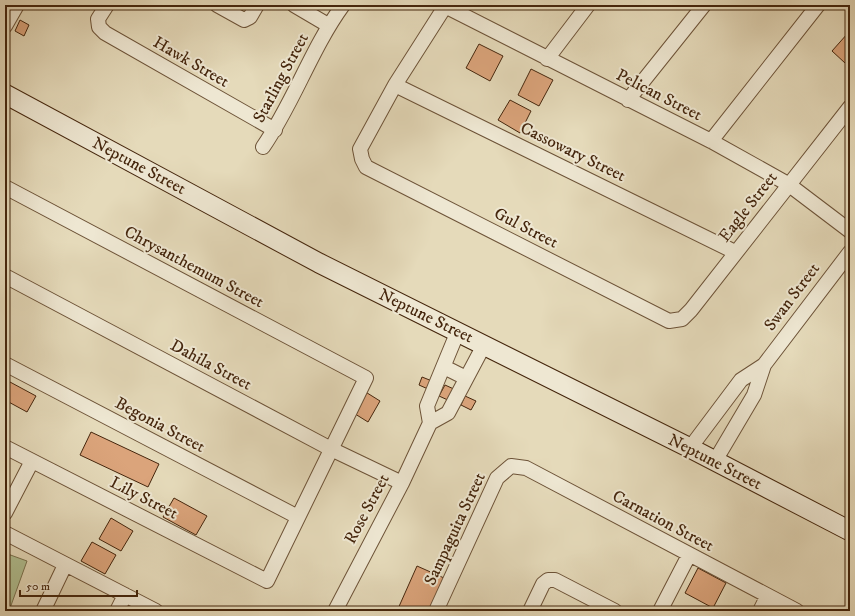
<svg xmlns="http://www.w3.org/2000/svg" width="855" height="616" font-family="'IM FELL DW Pica',serif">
	<rect width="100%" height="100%" fill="#e5daba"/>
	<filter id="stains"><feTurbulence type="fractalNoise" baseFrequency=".005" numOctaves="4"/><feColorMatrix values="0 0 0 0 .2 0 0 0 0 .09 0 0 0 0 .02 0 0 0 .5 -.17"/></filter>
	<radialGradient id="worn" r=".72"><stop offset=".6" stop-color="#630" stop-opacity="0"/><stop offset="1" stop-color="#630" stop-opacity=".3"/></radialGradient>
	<path fill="#b1c092" stroke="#7b7350" d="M5,553l22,8 -18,50h-4z"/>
	<path fill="#dba47b" stroke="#45260d" d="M20,20l9,5 -5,11 -9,-5z
		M848,33l2,2v23l-5,5 -13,-12z
		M479,44l24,12 -13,25 -24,-13z
		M531,69l22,11 -14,26 -21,-11z
		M510,100l21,11 -11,22 -22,-13z
		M422,377l10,4 -4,8 -9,-4z
		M10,382l26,14 -9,16 -22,-12v-9z
		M445,385l11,5 -6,11 -11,-5z
		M364,391l16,10 -12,21 -16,-10z
		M465,396l11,5 -5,9 -10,-5z
		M91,432l68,32 -11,23 -68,-32z
		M174,498l33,18 -11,19 -33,-18z
		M111,518l22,13 -12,20 -22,-12z
		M92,542l24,13 -11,19 -24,-13z
		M417,566l27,12 -15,33h-32z
		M698,568l28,15 -13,25 -28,-15z"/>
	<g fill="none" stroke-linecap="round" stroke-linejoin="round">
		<defs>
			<path id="street" d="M107,5l-9,14 1,8 6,6 170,97
				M217,5l27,15 6,-3 7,-12
				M294,5l34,20
				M443,5l268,136 77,43 62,47
				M446,5l-51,80 -35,64 2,10 4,8 303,154 13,-2 9,-9 159,-203
				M5,26l12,-21
				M547,59l41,-54
				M395,85l340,167
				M628,100l76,-95
				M711,141l107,-136
				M263,147c31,-45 48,-98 80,-142
				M5,187l361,191 -99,203 -262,-134
				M5,276l326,173 71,34
				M458,331l-31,75 3,17 18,-10 36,-68
				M5,364l293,153
				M444,367l22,11
				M690,448l51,-68 23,-15 86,-113
				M715,461l39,-66 10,-30
				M5,513l27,-52
				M5,533l151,78
				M43,611l22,-46
				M117,611l8,-16
				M335,611l67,-128 28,-60
				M436,611l61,-133 14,-12 15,2 271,143
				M530,611l13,-27 5,-4h7l60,31
				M660,611l29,-56
				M760,611l7,-14"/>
			<path id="secondary" d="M5,94l314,169 371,185 160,83"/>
		</defs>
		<use href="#street" stroke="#6d5338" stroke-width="16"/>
		<use href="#secondary" stroke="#45260d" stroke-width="21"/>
		<use href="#street" stroke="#eee7d2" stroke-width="14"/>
		<use href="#secondary" stroke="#eee7d2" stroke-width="19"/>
	</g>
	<g text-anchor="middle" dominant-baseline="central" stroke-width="4" stroke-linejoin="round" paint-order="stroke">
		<g font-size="17" fill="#45260d" stroke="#eee7d2">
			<text transform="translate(191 62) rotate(30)">Hawk Street</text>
			<text transform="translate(281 78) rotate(-62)">Starling Street</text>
			<text transform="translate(659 95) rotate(27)">Pelican Street</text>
			<text transform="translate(573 152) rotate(26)">Cassowary Street</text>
			<text transform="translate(139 166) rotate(28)">Neptune Street</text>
			<text transform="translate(748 207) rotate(-52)">Eagle Street</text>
			<text transform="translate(526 228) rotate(27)">Gul Street</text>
			<text transform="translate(194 267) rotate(28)">Chrysanthemum Street</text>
			<text transform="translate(792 297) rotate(-53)">Swan Street</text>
			<text transform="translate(426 316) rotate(26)">Neptune Street</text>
			<text transform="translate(211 365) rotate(28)">Dahila Street</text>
			<text transform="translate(160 425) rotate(28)">Begonia Street</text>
			<text transform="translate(715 462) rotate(27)">Neptune Street</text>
			<text transform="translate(144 498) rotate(27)">Lily Street</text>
			<text transform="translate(367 509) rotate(-62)">Rose Street</text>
			<text transform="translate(663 521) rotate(28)">Carnation Street</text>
			<text transform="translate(455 529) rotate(-65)">Sampaguita Street</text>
		</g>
	</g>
	<rect width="855" height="616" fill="none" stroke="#e5daba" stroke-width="20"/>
	<rect x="6" y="6" width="843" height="604" fill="none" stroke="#45260d" stroke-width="2"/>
	<rect x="10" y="10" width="835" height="596" fill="none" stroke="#45260d"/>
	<path d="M20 590v6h117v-6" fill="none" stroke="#45260d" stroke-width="2"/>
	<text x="26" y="590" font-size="12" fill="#45260d" stroke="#eee7d2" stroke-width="3" paint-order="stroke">50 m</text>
	<rect width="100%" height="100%" filter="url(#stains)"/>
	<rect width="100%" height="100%" fill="url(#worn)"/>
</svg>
